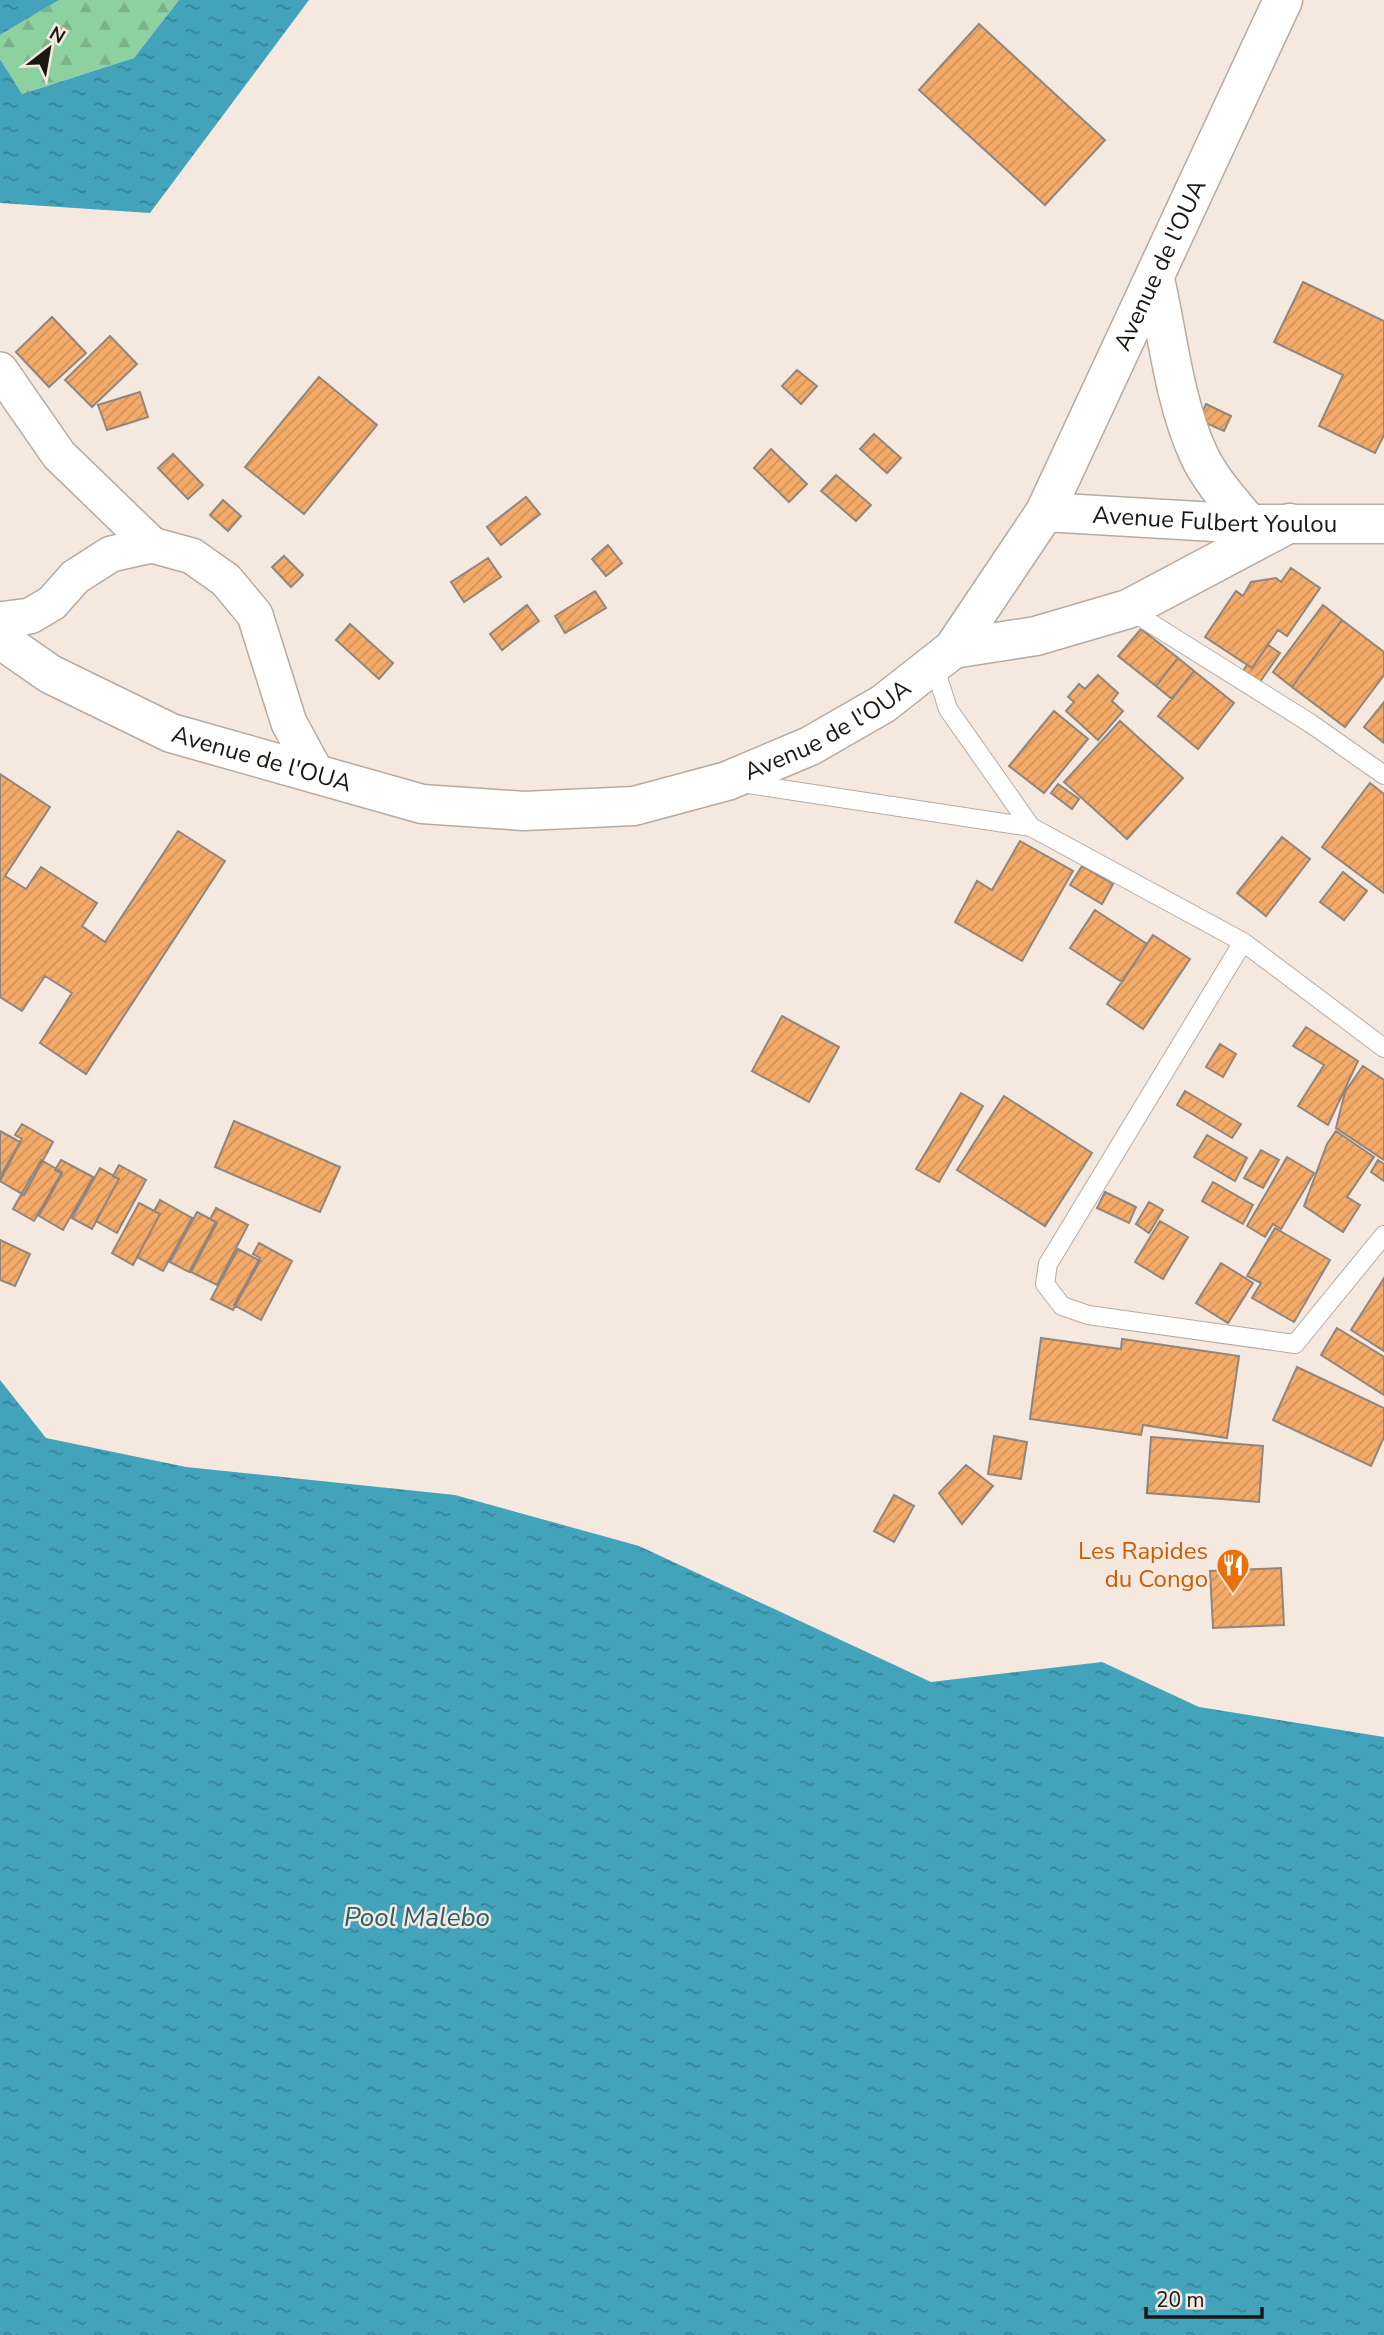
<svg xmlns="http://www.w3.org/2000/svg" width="1384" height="2335" font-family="'Nunito Sans',sans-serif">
	<defs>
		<pattern id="forest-firs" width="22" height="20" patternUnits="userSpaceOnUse" patternTransform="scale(1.75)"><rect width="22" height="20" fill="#8ed1a1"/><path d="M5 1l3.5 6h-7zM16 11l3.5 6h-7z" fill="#7ab38a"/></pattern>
		<pattern id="water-ripples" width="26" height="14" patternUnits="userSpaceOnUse" patternTransform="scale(1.75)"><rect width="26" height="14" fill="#42a3bb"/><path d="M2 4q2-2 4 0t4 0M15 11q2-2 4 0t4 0" fill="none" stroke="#368497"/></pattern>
		<pattern id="building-hatch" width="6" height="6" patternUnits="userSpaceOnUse" patternTransform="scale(1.75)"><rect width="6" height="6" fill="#f4aa68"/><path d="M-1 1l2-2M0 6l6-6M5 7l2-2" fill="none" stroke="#d19259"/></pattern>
	</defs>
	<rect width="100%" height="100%" fill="#f5e9df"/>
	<path fill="url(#forest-firs)" d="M59,0h120l-45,58 -112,36 -22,-35v-24z"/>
	<path fill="url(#water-ripples)" d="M0,0h59l-59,35z
		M179,0h130l-159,213 -150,-10v-144l22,35 112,-36z
		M0,1380l46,58 140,29 269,28 184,51 292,136 171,-20 97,45 185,30v598h-1384z"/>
	<path fill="url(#building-hatch)" stroke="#91867d" stroke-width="2" d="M979,24l126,116 -60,65 -126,-115z
		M1303,282l81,39v114l-9,18 -56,-27 24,-51 -69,-33z
		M52,317l34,36 -37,34 -33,-35z
		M110,336l27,28 -45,43 -27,-27z
		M797,370l20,16 -16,18 -19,-18z
		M319,377l58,48 -73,89 -59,-47z
		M140,392l8,25 -41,13 -9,-25z
		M1206,404l25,12 -7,15 -25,-11z
		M874,434l27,24 -14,15 -27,-24z
		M771,449l36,35 -18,18 -35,-34z
		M173,454l30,31 -15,14 -30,-31z
		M836,475l35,30 -15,16 -35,-30z
		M526,497l14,17 -39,31 -14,-18z
		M223,500l18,16 -13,15 -18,-16z
		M608,545l14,18 -16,13 -14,-17z
		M284,556l19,19 -12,12 -19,-20z
		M488,558l13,19 -37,25 -13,-20z
		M1291,568l29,20 -33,48 -9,-6 -26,38 -47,-31 31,-46 7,5 8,-14 25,-4 5,4z
		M595,591l11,17 -41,25 -10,-17z
		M527,605l12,16 -37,29 -12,-16z
		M1323,605l19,15 -50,67 -19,-15z
		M1342,620l42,32v23l-39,52 -53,-40z
		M350,624l43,39 -14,16 -43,-39z
		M1141,629l37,29 -22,28 -38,-30z
		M1268,645l12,8 -20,29 -17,-11 4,-6 5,3z
		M1178,658l16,13 -22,28 -16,-13z
		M1194,671l40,32 -36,46 -40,-33z
		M1098,675l20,18 -6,8 11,10 -25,29 -32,-29 8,-9 -6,-5 11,-13 6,5z
		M1384,702v41l-20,-16z
		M1054,711l34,28 -44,54 -35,-27z
		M1120,721l63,57 -56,61 -63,-57z
		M0,774l50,33 -45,69 21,13 15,-22 56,36 -15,23 23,16 73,-111 47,30 -139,213 -46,-31 32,-50 -27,-17 -23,35 -22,-14z
		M1370,783l14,11v99l-62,-46z
		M1058,784l21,15 -7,10 -21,-16z
		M1282,837l28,22 -44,57 -29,-23z
		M1020,841l53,30 -51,90 -67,-39 22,-41 15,9z
		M1082,866l31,18 -11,20 -32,-19z
		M1343,872l24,19 -23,29 -24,-18z
		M1095,910l52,34 -25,38 -52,-34z
		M1153,935l37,24 -47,70 -36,-25z
		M782,1016l57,31 -30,55 -57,-31z
		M1306,1027l52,34 -30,64 -30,-19 26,-41 -31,-19z
		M1220,1044l16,10 -13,23 -17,-10z
		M1363,1066l21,14v80l-48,-32 9,-36z
		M1185,1091l56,33 -9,14 -55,-33z
		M961,1093l22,13 -44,76 -23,-13z
		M1004,1096l88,57 -47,73 -88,-56z
		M234,1121l106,46 -20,45 -105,-45z
		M22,1124l31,18 -29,53 -24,-14 22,-42 -7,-4z
		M0,1131l20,11 -20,35z
		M1336,1131l38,26 -27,40 13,8 -17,27 -39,-26 23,-62z
		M1207,1135l40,23 -12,23 -41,-24z
		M1261,1150l18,10 -16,28 -19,-10z
		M1287,1157l27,16 -33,56 -8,-5 -8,13 -18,-11z
		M41,1160l21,12 -28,49 -21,-12z
		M61,1160l32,17 -30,53 -24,-14 23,-42 -7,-4z
		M1378,1160l6,4v17l-13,-9z
		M119,1165l27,15 -29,53 -21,-12 23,-42 -6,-3z
		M100,1168l19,11 -27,50 -20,-11z
		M1213,1182l40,23 -10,19 -41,-23z
		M1105,1192l31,15 -7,16 -32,-15z
		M160,1200l32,18 -29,53 -26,-14 23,-43 -6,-3z
		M1149,1202l14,8 -14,23 -13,-9z
		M139,1203l21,11 -27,51 -21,-12z
		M216,1208l32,17 -31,60 -26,-13 26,-49 -7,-4z
		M197,1212l19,10 -27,50 -19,-10z
		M1160,1221l28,16 -25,42 -28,-17z
		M1275,1228l55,32 -36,62 -42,-24 9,-15 -14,-7z
		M0,1240l30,14 -15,32 -15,-6z
		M259,1243l33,18 -31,59 -27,-15 26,-47 -7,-4z
		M238,1249l22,12 -27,49 -22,-11z
		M1221,1263l32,20 -25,40 -32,-20z
		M1384,1278v73l-33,-21z
		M1337,1328l47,29v38l-63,-40z
		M1041,1338l80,11 1,-10 117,17 -12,82 -84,-13 -2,10 -111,-16z
		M1297,1367l87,41v29l-13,29 -98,-46z
		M994,1436l33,6 -6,37 -33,-5z
		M1151,1437l112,9 -4,56 -112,-9z
		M966,1465l27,21 -31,38 -23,-31z
		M894,1495l20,11 -20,36 -20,-11z
		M1281,1568l3,57 -71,3 -3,-57z"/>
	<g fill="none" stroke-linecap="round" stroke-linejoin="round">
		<defs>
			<path id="service" d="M1128,609l182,114 74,52
				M934,665l14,44 83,118
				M741,783l290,44 212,115 141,106
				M1243,942l-195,322 -3,20 17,22 26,9 207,29 89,-109"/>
			<path id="minor" d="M0,370l59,85 93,90
				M0,620l30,-4 22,-13 23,-26 36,-23 41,-9 40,11 34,24 29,35 34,108 29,53"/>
			<g id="secondary">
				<path id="s1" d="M1045,512l204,12h135"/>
			</g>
			<g id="primary">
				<path d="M1155,279c13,57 19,121 43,174 12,27 33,49 51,71"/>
				<path id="s2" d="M0,639l50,35 121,59 251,71 102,7 110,-5 93,-25 83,-35 73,-42 70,-55 92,-137 238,-512"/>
				<path d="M953,649l83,-13 92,-27 162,-86"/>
			</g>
		</defs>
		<use href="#service" stroke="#b6aba1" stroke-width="20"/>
		<use href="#minor" stroke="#b6aba1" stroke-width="38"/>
		<use href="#secondary" stroke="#b6aba1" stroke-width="41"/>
		<use href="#primary" stroke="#b6aba1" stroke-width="41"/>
		<use href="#service" stroke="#fff" stroke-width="18"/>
		<use href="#minor" stroke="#fff" stroke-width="35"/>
		<use href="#secondary" stroke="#fff" stroke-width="38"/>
		<use href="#primary" stroke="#fff" stroke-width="38"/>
	</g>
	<defs>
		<symbol id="restaurant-pin" viewBox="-11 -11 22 30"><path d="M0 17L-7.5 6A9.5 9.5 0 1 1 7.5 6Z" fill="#e8710a" stroke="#f5e9df"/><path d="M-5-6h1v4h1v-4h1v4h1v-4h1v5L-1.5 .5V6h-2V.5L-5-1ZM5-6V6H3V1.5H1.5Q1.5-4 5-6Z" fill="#fff"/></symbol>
	</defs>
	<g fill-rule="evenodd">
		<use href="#restaurant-pin" x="1214" y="1546" width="38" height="52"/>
	</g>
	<g text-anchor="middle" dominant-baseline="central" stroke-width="5" stroke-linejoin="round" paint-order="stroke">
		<g font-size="24" fill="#1b1713" stroke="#f5e9df">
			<text stroke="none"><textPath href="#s2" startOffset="1466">Avenue de l'OUA</textPath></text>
			<text stroke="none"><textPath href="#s1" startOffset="170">Avenue Fulbert Youlou</textPath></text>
			<text stroke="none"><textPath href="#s2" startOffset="878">Avenue de l'OUA</textPath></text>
			<text stroke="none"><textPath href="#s2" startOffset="290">Avenue de l'OUA</textPath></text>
		</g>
		<g font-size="24" fill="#c56008" stroke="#f5e9df" text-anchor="end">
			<text x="1208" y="1551">Les Rapides<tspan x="1208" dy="28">du Congo</tspan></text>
		</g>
		<g font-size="26" font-style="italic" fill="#295f6c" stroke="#f5e9df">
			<text x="417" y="1917">Pool Malebo</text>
		</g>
	</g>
	<g transform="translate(49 49) rotate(31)" stroke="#f5e9df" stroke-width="5" paint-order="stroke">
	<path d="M0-5L12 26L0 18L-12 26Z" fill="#1b1713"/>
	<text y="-10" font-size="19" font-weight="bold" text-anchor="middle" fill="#1b1713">N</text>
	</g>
	<path d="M1146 2307v10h116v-10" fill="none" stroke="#1b1713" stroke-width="3.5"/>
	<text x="1156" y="2307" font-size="21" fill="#1b1713" stroke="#f5e9df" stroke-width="5" paint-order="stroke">20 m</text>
</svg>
